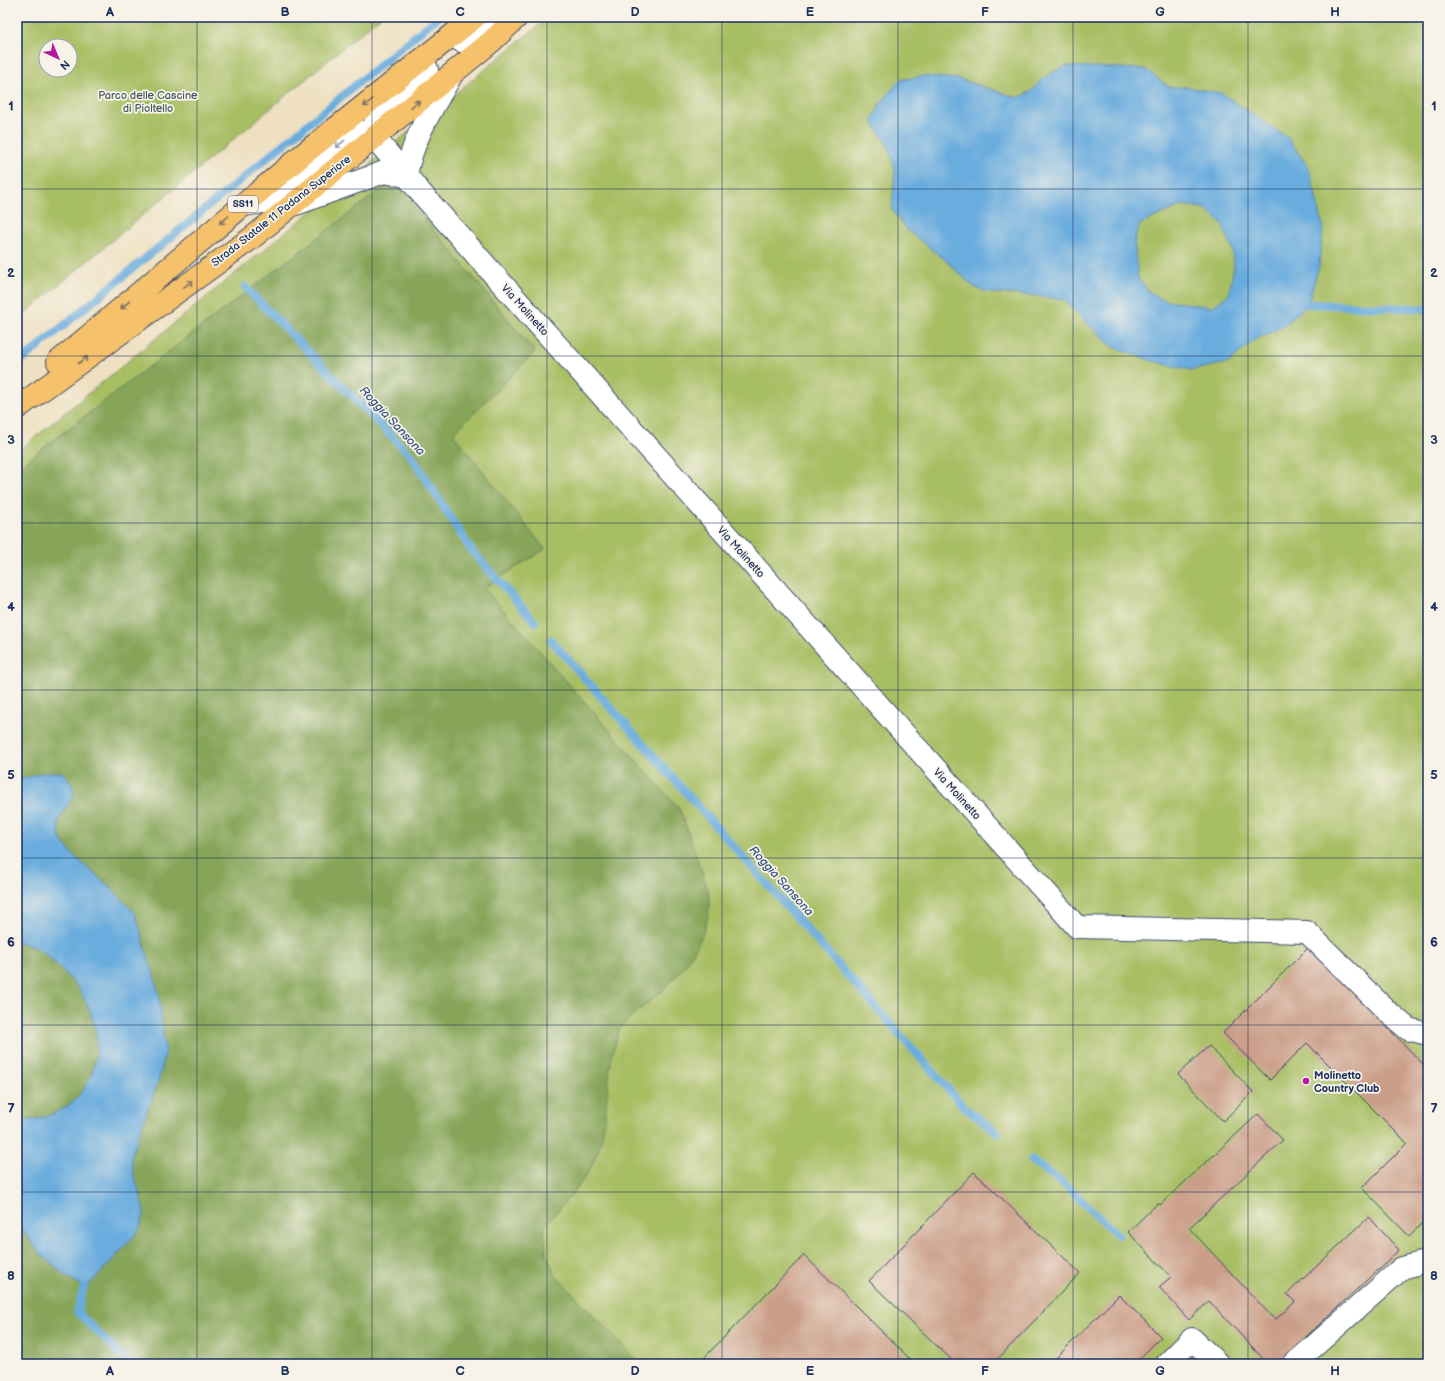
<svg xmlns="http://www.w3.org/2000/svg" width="1445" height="1381" font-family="'Balsamiq Sans',sans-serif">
	<rect width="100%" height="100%" fill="#f7f3e8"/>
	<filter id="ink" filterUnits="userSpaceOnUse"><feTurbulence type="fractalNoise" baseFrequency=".025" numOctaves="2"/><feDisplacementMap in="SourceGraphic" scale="8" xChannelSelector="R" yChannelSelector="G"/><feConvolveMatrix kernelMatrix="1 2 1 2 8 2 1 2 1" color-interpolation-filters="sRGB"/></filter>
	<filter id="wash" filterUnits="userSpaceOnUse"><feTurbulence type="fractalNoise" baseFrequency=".012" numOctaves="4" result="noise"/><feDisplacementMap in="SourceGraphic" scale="16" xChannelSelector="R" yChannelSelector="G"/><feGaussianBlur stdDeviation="0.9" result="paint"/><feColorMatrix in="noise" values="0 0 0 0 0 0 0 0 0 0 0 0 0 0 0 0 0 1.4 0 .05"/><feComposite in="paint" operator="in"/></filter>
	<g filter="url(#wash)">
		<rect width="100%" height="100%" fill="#eee0c0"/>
		<path fill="#a8be63" stroke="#627660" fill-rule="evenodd" d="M17,17h363l-363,303zM46,46h24v24h-24z
			M549,17h879v1347h-1411v-912z"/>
		<path fill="#86a559" stroke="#506a5c" d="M393,180l142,172 -82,82 92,115 -61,39 196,222 28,80c7,38 -20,75 -46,101 -12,12 -30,22 -41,36 -3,3 -4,10 -5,14 -12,37 -6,74 -18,110 -11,32 -35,51 -54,77l2,26 10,22 85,88h-624v-896z"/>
		<path fill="#69acde" stroke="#426e9e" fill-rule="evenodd" d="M1065,66l80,3 24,18h18l34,6 67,45 21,30 14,58 -4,40 -11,38 -26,23 -28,13 -26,23 -37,7 -39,-9 -39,-14 -25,-23 -24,-24 -25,-4 -48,-3 -17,-6 -31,-29 -35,-27 -16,-21 3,-40 -7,-24 -16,-25 8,-17 20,-24 24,-4 35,3 59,19 12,-6 15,-15zM1182,205l22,3 17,14 11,25 2,19 -5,28 -17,13 -45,-6 -16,-7 -13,-16 -4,-37 6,-17z
			M63,772l9,13 2,10 -16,26 2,18 15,18 37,32 23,24 24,80 6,61 -6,25 -28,77 2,17 8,24 3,17 -5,16 -31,35 -19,20 -5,2 -22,-14 -23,-21 -22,-30v-101c47,-1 78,-28 80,-76 1,-17 -9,-40 -17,-55 -3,-5 -35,-38 -40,-40 -7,-4 -16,-6 -23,-9v-161l25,-7z"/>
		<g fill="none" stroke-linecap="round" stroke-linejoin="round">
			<path stroke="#69acde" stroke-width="8" d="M245,287l167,170 59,93 64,72
				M1308,304l120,5
				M17,364l421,-347
				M551,640l413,467 34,26
				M1031,1160l33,24 54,51
				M84,1287l-7,25 53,52"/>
		</g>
		<g id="blocks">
			<path fill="#ca9e88" d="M1309,947l119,122v148l-19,19 -47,-48 45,-45 -100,-100 -37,37 -47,-47z
				M1209,1046l44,46 -30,29 -45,-47z
				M1258,1114l25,26 -94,88 86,92 20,-18 -8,-8 82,-77 30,33 -122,114h-9l-59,-63 -20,19 -30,-33 12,-10 -43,-45 30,-29 2,2z
				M974,1172l106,101 -87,91h-37l-87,-83z
				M804,1255l111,109h-217z
				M1119,1295l42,42 -27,27h-84z"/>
		</g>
	</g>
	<g filter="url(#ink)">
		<use href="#blocks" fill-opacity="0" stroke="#3b4a6d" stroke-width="1"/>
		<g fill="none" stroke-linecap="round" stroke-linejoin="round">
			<defs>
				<path id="minor" d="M461,41l30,-24
					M374,137l2,-20 32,-33 19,-15
					M406,176c6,-36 26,-68 45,-100
					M296,204l88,-32 22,4
					M242,205l21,-3 18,-10 61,-50 18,-11 14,6 47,56 656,734 230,5 81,80 20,17 20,5
					M1167,1364l25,-25 26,25
					M1294,1364l108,-96 26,-7"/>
				<path id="major" d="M58,362l243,-206 174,-139
					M17,408l236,-171 239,-196 25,-24"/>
			</defs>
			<use href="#minor" stroke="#3b4a6d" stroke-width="24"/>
			<use href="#major" stroke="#3b4a6d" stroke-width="24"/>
			<use href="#minor" stroke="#fff" stroke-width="22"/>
			<use href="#major" stroke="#f5c16b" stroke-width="22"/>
		</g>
		<defs><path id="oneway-shaft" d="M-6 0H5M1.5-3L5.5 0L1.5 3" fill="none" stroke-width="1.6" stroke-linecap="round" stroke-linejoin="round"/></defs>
		<g stroke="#7d7164">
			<use href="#oneway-shaft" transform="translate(368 103) rotate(141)"/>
			<use href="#oneway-shaft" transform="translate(415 104) rotate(-39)"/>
			<use href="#oneway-shaft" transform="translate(224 220) rotate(140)"/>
			<use href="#oneway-shaft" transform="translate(188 284) rotate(-36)"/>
			<use href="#oneway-shaft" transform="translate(125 305) rotate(139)"/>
			<use href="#oneway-shaft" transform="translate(83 360) rotate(-36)"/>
		</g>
		<use stroke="#8d97ae" href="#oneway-shaft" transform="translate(340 144) rotate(143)"/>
	</g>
	<path fill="none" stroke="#1b2f5e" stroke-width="1" stroke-opacity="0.55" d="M197,17v1347M372,17v1347M547,17v1347M722,17v1347M898,17v1347M1073,17v1347M1248,17v1347M17,189h1411M17,356h1411M17,523h1411M17,690h1411M17,858h1411M17,1025h1411M17,1192h1411"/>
	<circle fill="#b5179e" stroke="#f7f3e8" stroke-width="1.5" cx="1306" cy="1081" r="4"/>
	<g text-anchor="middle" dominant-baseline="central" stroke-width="3.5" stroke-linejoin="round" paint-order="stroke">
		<rect fill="#f7f3e8" stroke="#5d6a87" stroke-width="1" x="228" y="196" width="30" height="16" rx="3"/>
		<g font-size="10" font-weight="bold" fill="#1b2f5e">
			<text x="243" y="204">SS11</text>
		</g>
		<g font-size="11" fill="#455a60" stroke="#f7f3e8">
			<text x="148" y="95">Parco delle Cascine<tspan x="148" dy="13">di Pioltello</tspan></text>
		</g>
		<g font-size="11" fill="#1b2f5e" stroke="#f7f3e8">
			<text transform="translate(281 211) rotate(-38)">Strada Statale 11 Padana Superiore</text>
			<text transform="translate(525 310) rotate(48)">Via Molinetto</text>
			<text transform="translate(741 552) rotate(48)">Via Molinetto</text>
			<text transform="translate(957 794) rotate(48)">Via Molinetto</text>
		</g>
		<g font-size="11" font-weight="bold" fill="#1b2f5e" stroke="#f7f3e8" text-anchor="start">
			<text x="1314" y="1075">Molinetto<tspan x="1314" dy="13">Country Club</tspan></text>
		</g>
		<g font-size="12" font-style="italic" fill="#325484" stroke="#f7f3e8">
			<text transform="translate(392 421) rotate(47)">Roggia Sansona</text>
			<text transform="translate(781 881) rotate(48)">Roggia Sansona</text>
		</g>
	</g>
	<rect width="1445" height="1381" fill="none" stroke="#f7f3e8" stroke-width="44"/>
	<g transform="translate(58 58) rotate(136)"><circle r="19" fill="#f7f3e8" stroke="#9fa5b1"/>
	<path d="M0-3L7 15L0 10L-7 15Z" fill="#b5179e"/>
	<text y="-6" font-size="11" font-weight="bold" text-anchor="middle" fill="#1b2f5e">N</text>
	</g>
	<rect x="22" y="22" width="1401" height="1337" fill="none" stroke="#1b2f5e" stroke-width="1.5"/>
	<g font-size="13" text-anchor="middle" font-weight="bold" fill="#1b2f5e">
		<text x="110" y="16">A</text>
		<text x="285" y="16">B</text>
		<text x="460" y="16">C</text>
		<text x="635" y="16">D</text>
		<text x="810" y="16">E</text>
		<text x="985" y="16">F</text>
		<text x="1160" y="16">G</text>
		<text x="1335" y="16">H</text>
		<text x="11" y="110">1</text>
		<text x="1434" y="110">1</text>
		<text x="11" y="277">2</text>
		<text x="1434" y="277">2</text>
		<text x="11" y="444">3</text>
		<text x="1434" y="444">3</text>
		<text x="11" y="611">4</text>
		<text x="1434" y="611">4</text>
		<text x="11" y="779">5</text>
		<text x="1434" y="779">5</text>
		<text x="11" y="946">6</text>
		<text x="1434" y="946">6</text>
		<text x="11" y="1113">7</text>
		<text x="1434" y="1113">7</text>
		<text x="11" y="1280">8</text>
		<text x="1434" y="1280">8</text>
		<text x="110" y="1375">A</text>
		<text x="285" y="1375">B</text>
		<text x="460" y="1375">C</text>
		<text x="635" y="1375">D</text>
		<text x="810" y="1375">E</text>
		<text x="985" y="1375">F</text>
		<text x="1160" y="1375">G</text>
		<text x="1335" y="1375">H</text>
	</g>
</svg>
